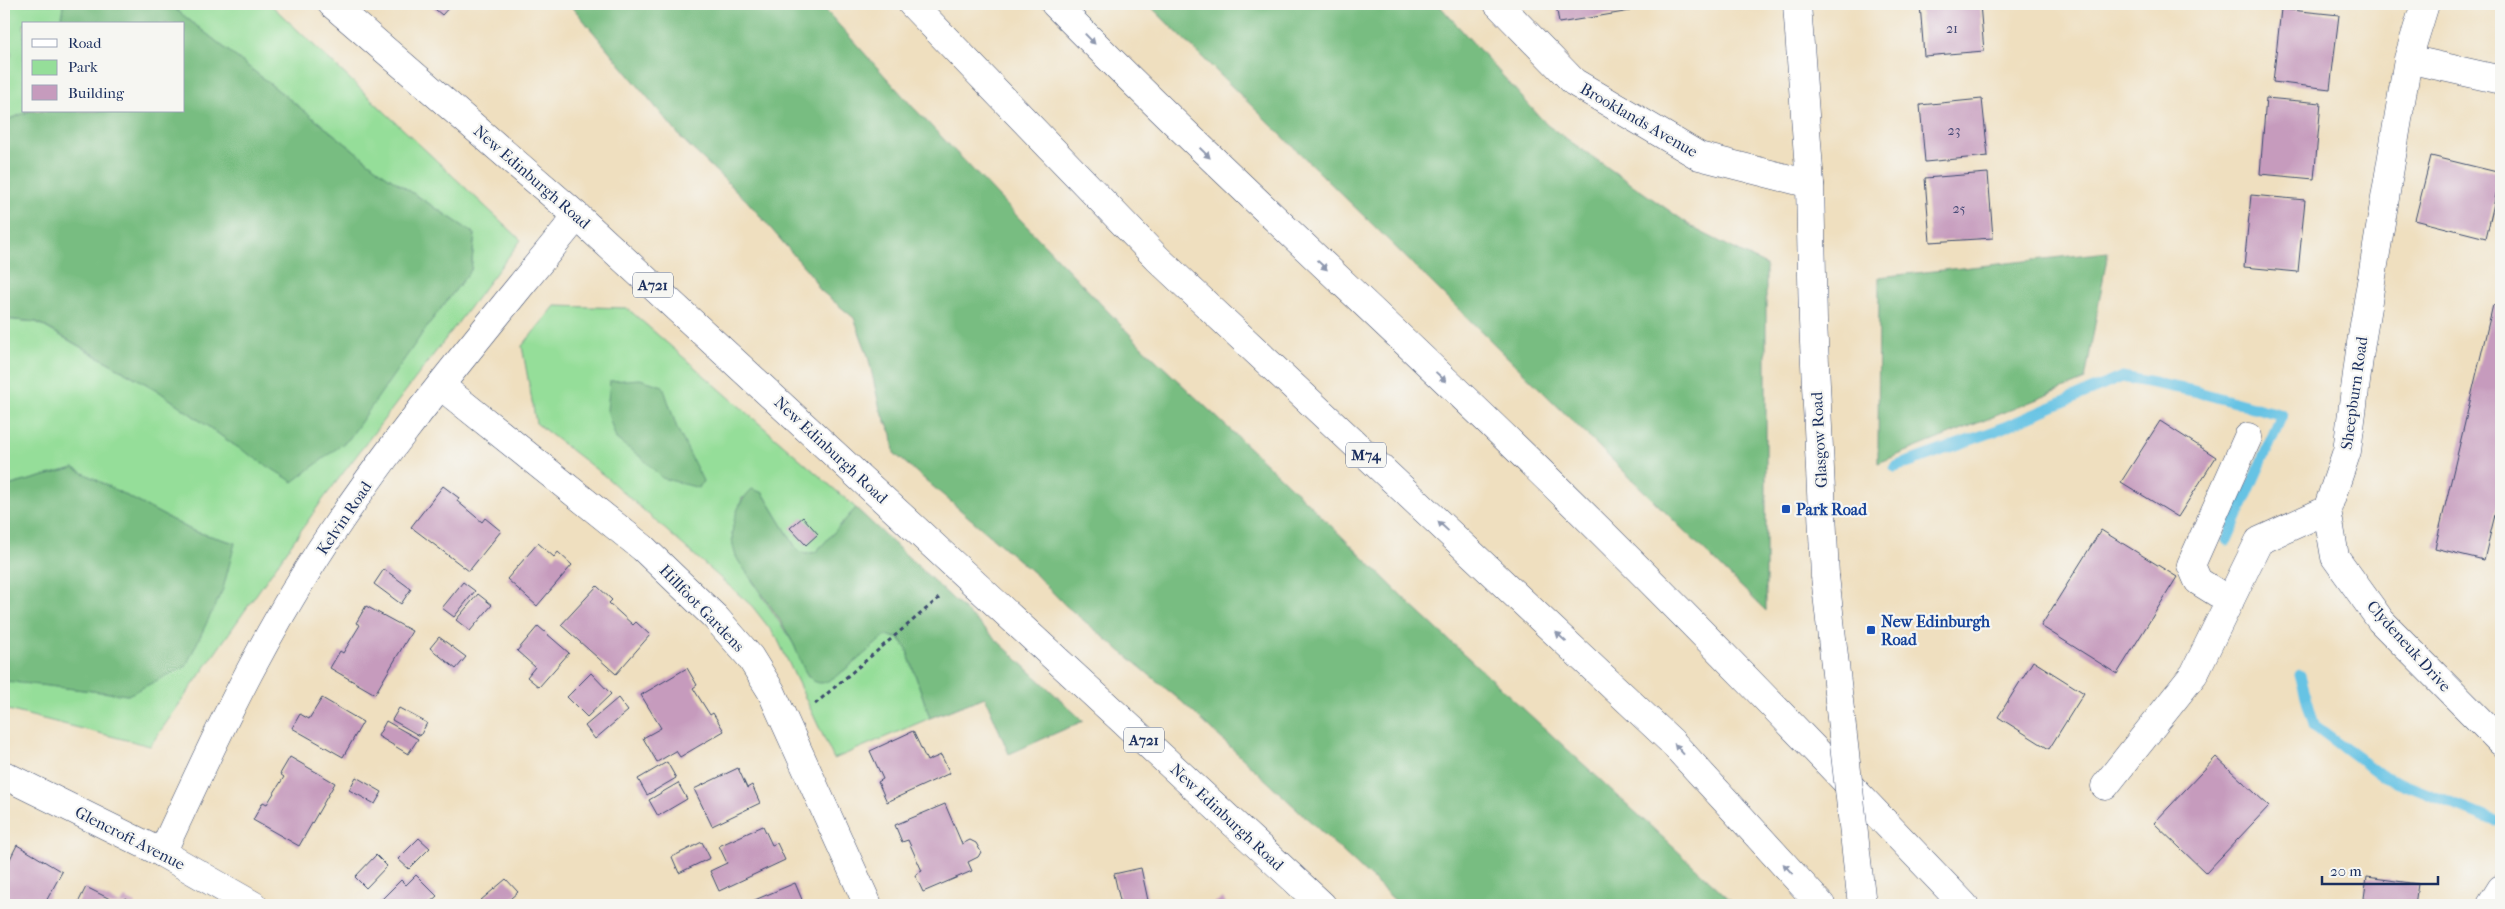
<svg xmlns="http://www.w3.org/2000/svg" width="2505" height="909" font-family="'IM FELL French Canon',serif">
	<rect width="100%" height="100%" fill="#f6f6f2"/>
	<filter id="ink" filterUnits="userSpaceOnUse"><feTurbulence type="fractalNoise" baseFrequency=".02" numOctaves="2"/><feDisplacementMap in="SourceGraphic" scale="10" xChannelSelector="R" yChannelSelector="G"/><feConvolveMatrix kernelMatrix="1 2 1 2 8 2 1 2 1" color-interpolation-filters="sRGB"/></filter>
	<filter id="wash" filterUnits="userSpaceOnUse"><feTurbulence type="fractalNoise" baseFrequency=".0096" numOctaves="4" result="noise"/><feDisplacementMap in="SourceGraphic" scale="20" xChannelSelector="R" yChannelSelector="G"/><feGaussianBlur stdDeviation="1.12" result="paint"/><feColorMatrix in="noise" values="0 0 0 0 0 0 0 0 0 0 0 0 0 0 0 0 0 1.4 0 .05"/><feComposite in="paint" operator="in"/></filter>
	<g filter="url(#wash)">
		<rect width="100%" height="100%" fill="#efdfbf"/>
		<path fill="#95de99" stroke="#58867c" d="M4,4h59l-2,20h-37v87h6l-26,10v-59l8,-7 -8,-16z
			M169,4h101l251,236 -200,262 -171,244 -146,-37v-28l124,14 107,-152 -42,-12 -119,-63 -70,19v-168l32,3 121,68 77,55 197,-124 40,-51 4,-36 -91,-60z
			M555,306l72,2 229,200 -40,44 -10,2 -8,-3 -35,-58 -21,5 -10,35 4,23 57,87 15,34 35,-6 43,-36 14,4 6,9 24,70 -96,41 -57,-121 -25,-32 -146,-129 -70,-54 -14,-77z"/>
		<path fill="#78bd81" stroke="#4a7670" d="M63,4h106l215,170 91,60 -4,36 -40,51 -82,118 -56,43 -59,-37 -77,-55 -120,-68 -33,-3v-198l26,-10h154v-87h-123z
			M570,4h250l92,102 230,241 164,154 106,105 324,299h-336l-219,-204 -116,-96 -29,-30 -142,-122 -2,-19 -12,-25 -12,-53 -14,-38 -34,-28 -8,-14 -65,-75 -64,-61z
			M1148,4h290l109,121 150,105 69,35v346z
			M2108,252l-23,128 -207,83 1,-186z
			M640,379l23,7 14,42 26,53 -4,7 -37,-10 -20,-20 -26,-19 -9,-29 3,-29z
			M74,468l119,63 42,12 -12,46 -37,77 -58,29 -124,-14v-194z
			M752,489l11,4 35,58 8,3 10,-2 40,-44 227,213 -74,33 -24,-57 -55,21 -24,-70 -6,-9 -14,-4c-13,11 -50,46 -64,48 -17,1 -22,-26 -28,-38 -11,-22 -27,-44 -41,-64 -5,-8 -14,-17 -17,-25 -9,-22 -1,-52 16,-67z"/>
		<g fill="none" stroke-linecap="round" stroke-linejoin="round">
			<path stroke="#66c3e4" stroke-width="11" d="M1895,467l100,-36 127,-54 72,14 88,24 -55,125
				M2300,675l14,50 67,50 114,46"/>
		</g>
		<g id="blocks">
			<path fill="#c69bbd" d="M429,4h23l-10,11z
				M1556,4h73l1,7 -71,12z
				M1920,4h60l4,47 -60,5z
				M2281,9l58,6 -9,74 -57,-7z
				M2266,98l55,5 -7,76 -54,-5z
				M1982,99l6,57 -63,6 -5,-57z
				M2431,156l70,17 -15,65 -71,-18z
				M1988,173l5,65 -63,4 -5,-64z
				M2251,195l54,5 -7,72 -54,-5z
				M2493,305l8,2v183l-17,70 -49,-12z
				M2160,421l56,36 -38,60 -57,-35z
				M443,486l16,12 -2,3 25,21 3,-4 16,13 -32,40 -58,-44z
				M803,517l15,17 -12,11 -16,-17z
				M2101,530l76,47 -60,97 -76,-48z
				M538,543l16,14 4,-5 14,13 -35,41 -30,-27z
				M384,569l27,20 -10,15 -27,-20z
				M463,582l12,9 -21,26 -12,-9z
				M597,586l15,14 -3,3 24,22 3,-3 14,13 -34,39 -55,-49z
				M478,594l14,11 -22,26 -14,-11z
				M366,606l46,25 -37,63 -45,-26 10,-17 3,2 17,-28 -4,-2z
				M538,626l31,27 -30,34 -12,-10 8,-10 -18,-16z
				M439,637l27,20 -10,12 -26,-21z
				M2033,661l51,32 -35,56 -51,-32z
				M687,668l10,17 -4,3 17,27 3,-2 11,18 -44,26 -4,-6 -19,11 -14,-24 18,-10 -20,-33z
				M591,673l20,21 -24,23 -20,-20z
				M322,698l41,24 -20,35 -51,-29 8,-14 9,5z
				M618,698l10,13 -33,28 -10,-13z
				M399,708l28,15 -7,13 -28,-16z
				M386,721l32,18 -10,15 -30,-18z
				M913,731l14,30 14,-6 9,18 -63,29 -9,-20 5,-3 -13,-28z
				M290,757l45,26 -36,63 -46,-26 10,-18 4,2 17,-27 -4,-3z
				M2216,757l53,49 -63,67 -52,-50z
				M667,762l9,16 -29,17 -9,-16z
				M738,768l9,20 5,-3 8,18 -48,23 -18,-37z
				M356,777l26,15 -7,12 -26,-14z
				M678,783l9,16 -29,17 -9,-16z
				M945,804l17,40 8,-4 6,3 5,9 -3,5 -10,5 4,9 -49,21 -8,-17 7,-4 -14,-31 -6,2 -7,-17z
				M763,826l9,19 5,-2 8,17 -66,31 -9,-20 17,-8 -8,-17z
				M419,838l11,10 -21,21 -11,-10z
				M702,842l8,16 -31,15 -7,-16z
				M17,845l45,27 -18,33h-29l-11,-6v-28z
				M376,855l11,11 -21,22 -11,-11z
				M1141,868l8,37h-28l-7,-31z
				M416,875l21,21 -10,9h-51l25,-25 5,5z
				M2367,877l51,7 -3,21h-52z
				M506,879l12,13 -15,13h-18l-4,-5z
				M795,883l8,19 -4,1 1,2h-57z
				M86,887l34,17 5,-6 11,5 -1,2h-58z
				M1223,898l4,7h-17z"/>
		</g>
	</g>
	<g filter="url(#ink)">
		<use href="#blocks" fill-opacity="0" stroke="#3b496d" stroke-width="1"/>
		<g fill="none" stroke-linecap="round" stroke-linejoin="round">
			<defs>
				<path id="street" d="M1498,4l76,78 125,74 111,28
					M2408,59l93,21
					M441,386l202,162 72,69 35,40 21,34 97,214
					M2327,510l8,47 46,64 120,121
					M2230,601l-32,-20 -7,-16 57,-128
					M4,775l158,78 91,52
					M2105,786l89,-112 65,-133 68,-31 20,-59 14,-108 28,-169 19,-115 17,-55
					M2491,905l10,-16"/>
				<path id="secondary" d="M1797,4l13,180 3,137 12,255
					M162,853c42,-91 82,-178 134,-264 80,-133 184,-252 281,-373"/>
				<path id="primary" d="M332,4l245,212 745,689"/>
				<path id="highway" d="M912,4l246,255 513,482 150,164
					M1055,4c149,151 306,294 459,442 154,149 302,304 450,459"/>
			</defs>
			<use href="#street" stroke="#3b496d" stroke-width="29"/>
			<use href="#secondary" stroke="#3b496d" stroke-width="29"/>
			<use href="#primary" stroke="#3b496d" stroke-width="29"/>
			<use href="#highway" stroke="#3b496d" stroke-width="29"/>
			<path stroke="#3b496d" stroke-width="3" stroke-dasharray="4 4" stroke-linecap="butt" d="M815,704l124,-106"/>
			<use href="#street" stroke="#fff" stroke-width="28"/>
			<use href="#secondary" stroke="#fff" stroke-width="28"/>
			<use href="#primary" stroke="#fff" stroke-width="28"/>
			<use href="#highway" stroke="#fff" stroke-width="28"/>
			<defs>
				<path id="secondary-bridge" d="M1825,576l37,329"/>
			</defs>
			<use href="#secondary-bridge" stroke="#3b496d" stroke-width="29" stroke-linecap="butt"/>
			<use href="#secondary-bridge" stroke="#fff" stroke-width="28"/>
		</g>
		<defs><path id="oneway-solid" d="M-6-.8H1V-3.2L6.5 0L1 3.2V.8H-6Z" transform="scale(1.25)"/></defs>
		<g fill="#8d97ae">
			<use href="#oneway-solid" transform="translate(1090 39) rotate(46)"/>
			<use href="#oneway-solid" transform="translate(1205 153) rotate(44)"/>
			<use href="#oneway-solid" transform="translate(1322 265) rotate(43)"/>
			<use href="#oneway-solid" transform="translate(1441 377) rotate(43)"/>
			<use href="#oneway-solid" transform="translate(1443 526) rotate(-137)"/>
			<use href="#oneway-solid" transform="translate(1561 637) rotate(-137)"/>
			<use href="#oneway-solid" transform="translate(1679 749) rotate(-132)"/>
			<use href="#oneway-solid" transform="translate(1788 869) rotate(-132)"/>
		</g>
	</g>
	<g fill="#1a4fb4" stroke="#f6f6f2" stroke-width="2">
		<rect x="1781" y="504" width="10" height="10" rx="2.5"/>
		<rect x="1866" y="625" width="10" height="10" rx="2.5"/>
	</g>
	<g text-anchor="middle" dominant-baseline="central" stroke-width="4.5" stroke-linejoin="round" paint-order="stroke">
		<g font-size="14" fill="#464a76">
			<text x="1952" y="28">21</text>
			<text x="1954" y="130">23</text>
			<text x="1959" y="208">25</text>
		</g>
		<g fill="#f6f6f2" stroke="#5d6b8a" stroke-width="1">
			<rect x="633" y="272.5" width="40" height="25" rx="4"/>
			<rect x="1346" y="442.5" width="40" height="25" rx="4"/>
			<rect x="1124" y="727.5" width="40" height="25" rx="4"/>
		</g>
		<g font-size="15" font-weight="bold" fill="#1b2f5e">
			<text x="653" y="285">A721</text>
			<text x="1366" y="455">M74</text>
			<text x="1144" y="740">A721</text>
		</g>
		<g font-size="16" fill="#1b2f5e" stroke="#f6f6f2">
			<text transform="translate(1639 120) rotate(30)">Brooklands Avenue</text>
			<text transform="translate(532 177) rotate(41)">New Edinburgh Road</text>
			<text transform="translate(2354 393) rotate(-82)">Sheepburn Road</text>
			<text transform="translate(1819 440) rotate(-93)">Glasgow Road</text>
			<text transform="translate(831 450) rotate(43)">New Edinburgh Road</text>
			<text transform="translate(344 518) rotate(-56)">Kelvin Road</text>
			<text transform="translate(702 608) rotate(46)">Hillfoot Gardens</text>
			<text transform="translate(2409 646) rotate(48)">Clydeneuk Drive</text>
			<text transform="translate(1227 817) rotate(43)">New Edinburgh Road</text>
			<text transform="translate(130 838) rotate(27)">Glencroft Avenue</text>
		</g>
		<g font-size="16" font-weight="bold" fill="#164399" stroke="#f6f6f2" text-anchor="start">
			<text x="1796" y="509">Park Road</text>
			<text x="1881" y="621">New Edinburgh<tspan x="1881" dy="18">Road</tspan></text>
		</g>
	</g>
	<rect width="2505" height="909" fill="none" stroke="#f6f6f2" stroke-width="20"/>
	<rect x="22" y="22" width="162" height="90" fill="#f6f6f2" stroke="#9ea6b7"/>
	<rect x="32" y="39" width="25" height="8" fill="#ffffff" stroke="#9ea6b7"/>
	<text x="68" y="48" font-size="15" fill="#1b2f5e">Road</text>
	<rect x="32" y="60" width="25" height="15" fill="#95de99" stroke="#9ea6b7"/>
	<text x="68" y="72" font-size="15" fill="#1b2f5e">Park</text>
	<rect x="32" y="85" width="25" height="15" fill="#c69bbd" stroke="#9ea6b7"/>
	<text x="68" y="98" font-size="15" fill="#1b2f5e">Building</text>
	<path d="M2322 876v8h116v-8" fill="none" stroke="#1b2f5e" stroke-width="2.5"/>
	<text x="2330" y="876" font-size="15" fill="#1b2f5e" stroke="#f6f6f2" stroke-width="4" paint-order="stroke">20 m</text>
</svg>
